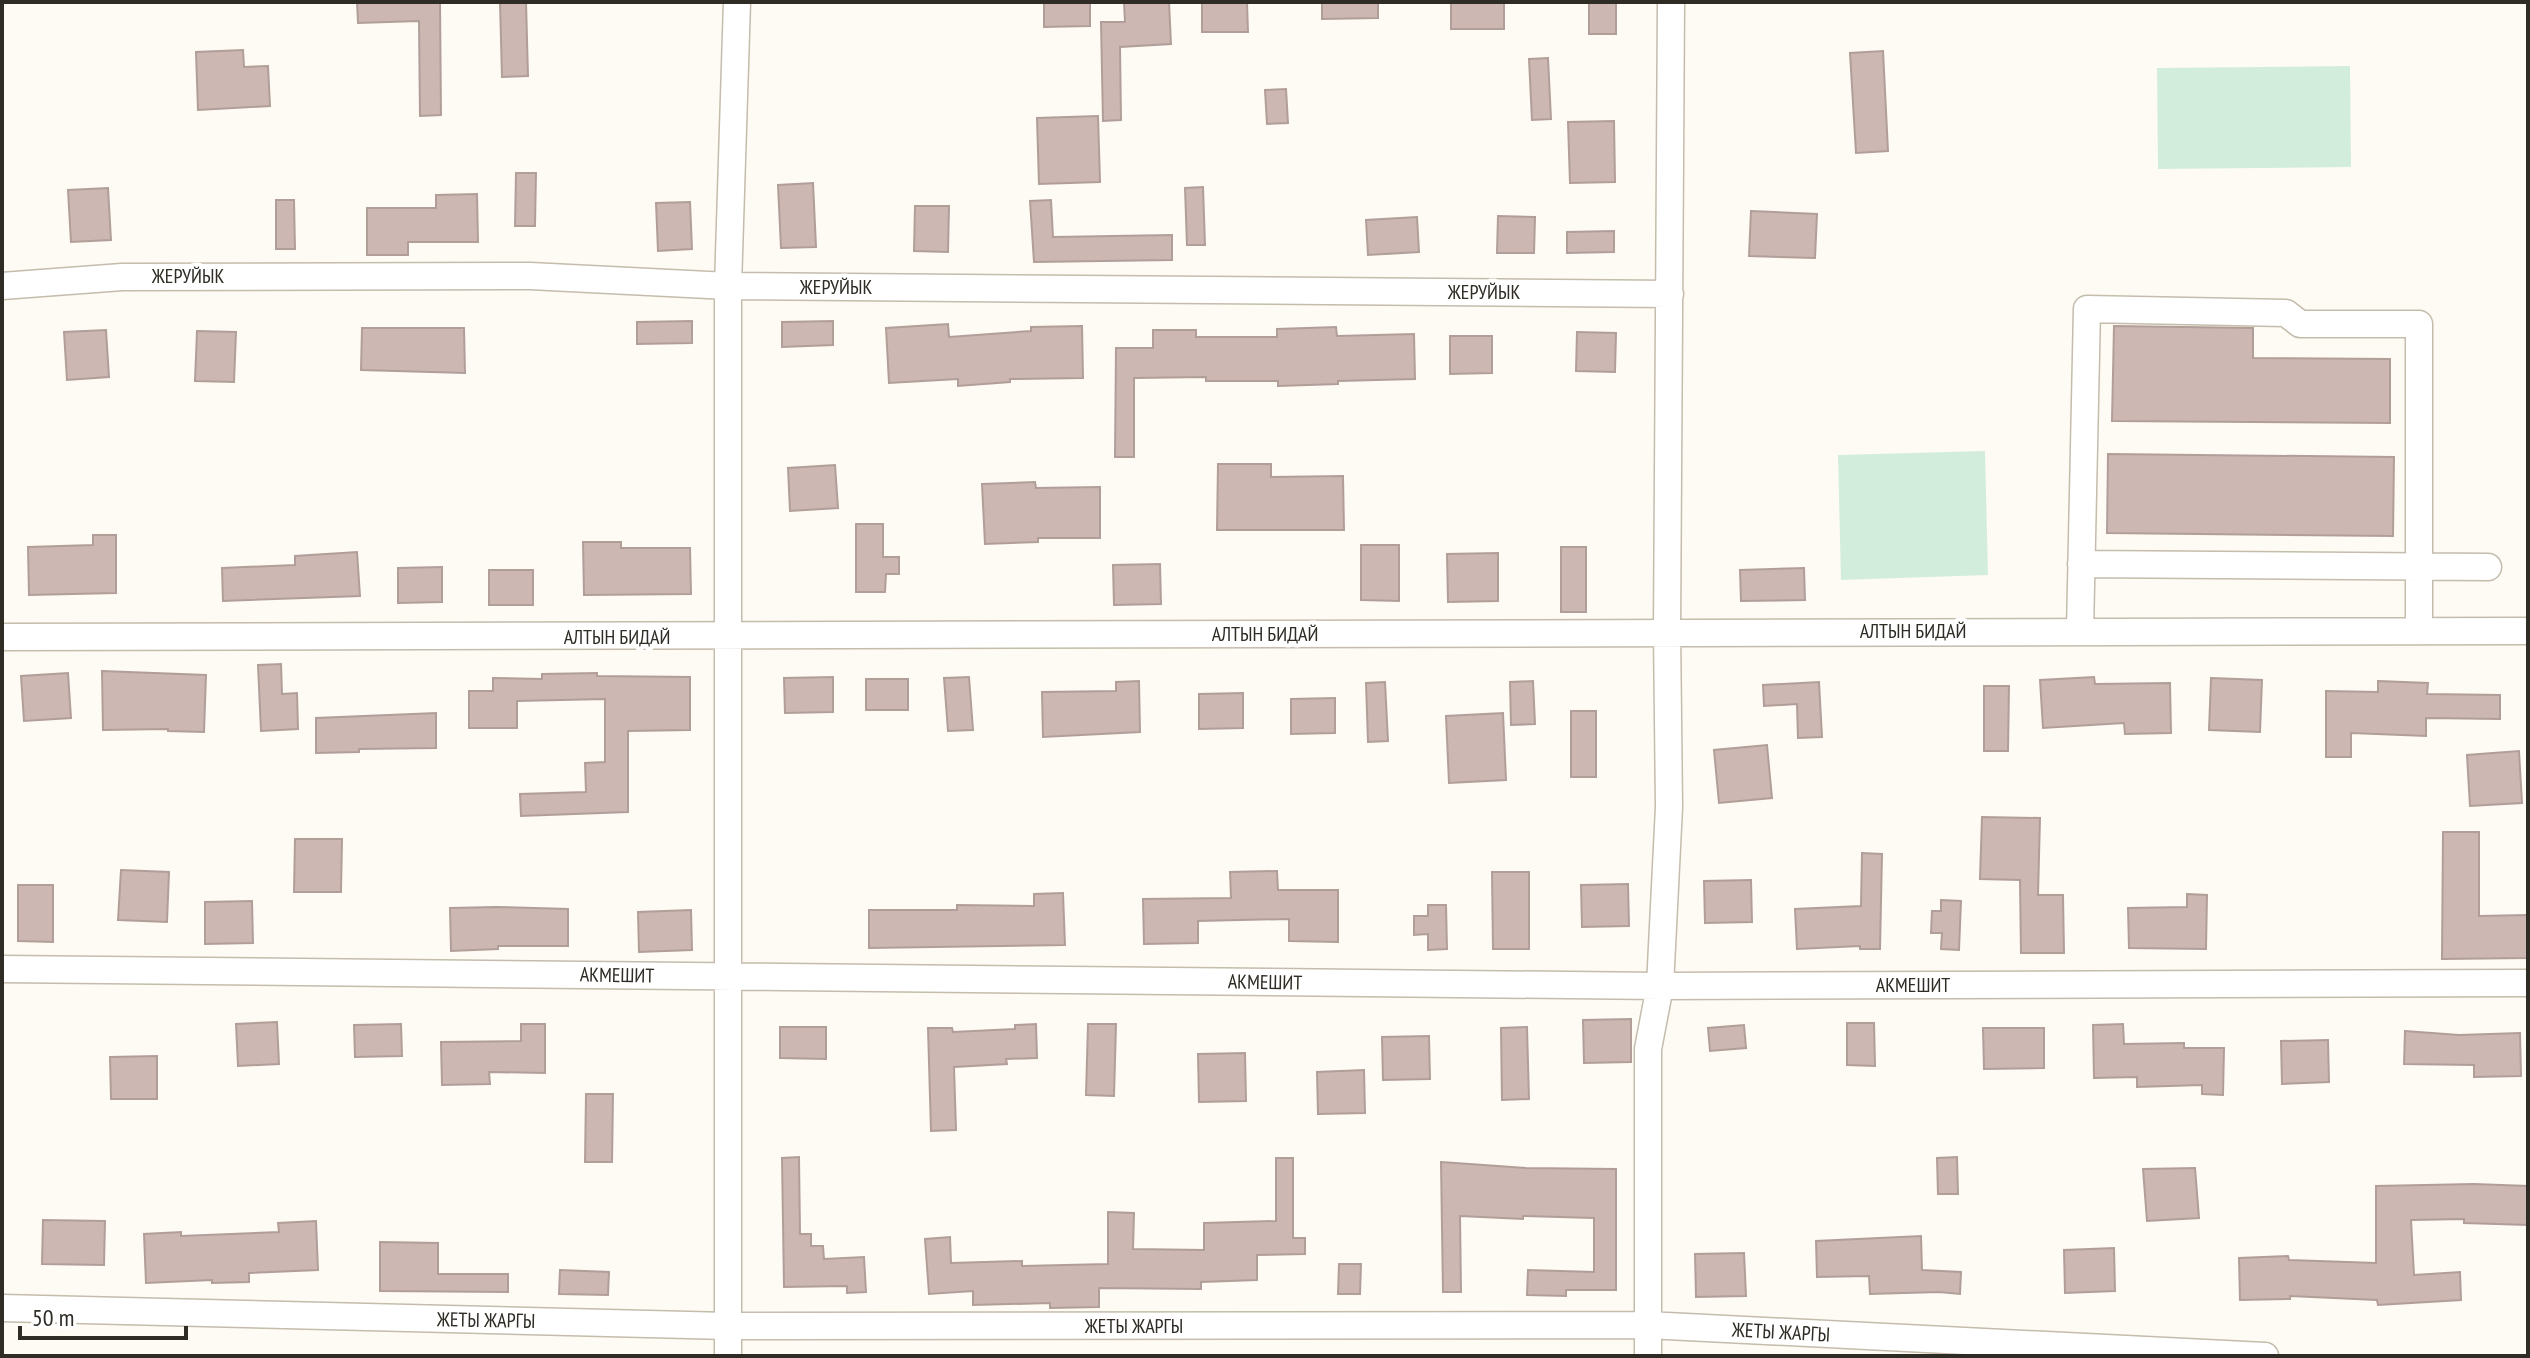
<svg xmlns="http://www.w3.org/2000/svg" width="2530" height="1358" font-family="'PT Sans Narrow',sans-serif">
	<rect width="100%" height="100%" fill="#fefbf4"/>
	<path fill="#d3eddc" d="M2350,66l1,101 -193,2 -1,-101z
		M1985,451l3,124 -147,5 -3,-125z"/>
	<path fill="#ccb7b2" stroke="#b29e99" stroke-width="2" d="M357,2h83l1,113 -21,1 -1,-95 -61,2z
		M500,2h26l2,74 -26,1z
		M1044,2h46v24l-46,1z
		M1124,2h45l2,42 -51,3 1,73 -18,1 -2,-99h24z
		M1202,2h45l1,30h-46z
		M1322,2h56v16l-56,1z
		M1451,2h53v27h-53z
		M1589,2h27v32h-27z
		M243,50l1,17 24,-1 2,40 -72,4 -2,-58z
		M1883,51l5,100 -32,2 -6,-100z
		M1548,58l3,61 -19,1 -3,-61z
		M1286,89l2,34 -21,1 -2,-34z
		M1098,116l2,66 -61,2 -2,-66z
		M1614,121l1,61 -45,1 -2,-61z
		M516,173h20l-1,53h-20z
		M813,183l3,64 -35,1 -3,-63z
		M1203,187l2,58h-18l-2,-57z
		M108,188l3,52 -40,2 -3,-52z
		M477,194l1,48h-70v13h-41v-47h69v-13z
		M276,200h18l1,49h-19z
		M1051,200l2,37 119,-2v25l-138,2 -4,-61z
		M690,202l2,47 -34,2 -2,-48z
		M915,206h34l-1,46 -34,-1z
		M1751,211l66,3 -2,44 -66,-2z
		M1498,216l37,1 -1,36h-37z
		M1417,217l2,35 -51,3 -2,-35z
		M1614,231v21l-47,1v-21z
		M692,321v22l-55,1v-22z
		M833,321v24l-51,2v-25z
		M948,324l1,13 82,-6v-4l51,-1 1,52 -73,1v3l-52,4v-7l-69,4 -3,-55z
		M2114,326l139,2v30l137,1v64l-278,-2z
		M1336,327l1,9 77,-2 1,45 -77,2v3l-60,2v-5h-72v-4l-72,1v79h-19l1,-109h37v-18h43v7h81v-8z
		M362,328h102l1,45 -104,-3z
		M106,330l3,47 -42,3 -3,-48z
		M197,331l39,1 -2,50 -39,-1z
		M1577,332l39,1 -1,39 -39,-1z
		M1450,336h42v37l-42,1z
		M2108,454l286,3 -1,79 -286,-3z
		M1218,464h53v13l72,-1 1,54h-127z
		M835,465l3,43 -48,3 -2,-43z
		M1035,482l1,6 64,-1v51h-62v4l-53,2 -3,-60z
		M856,524h27v33h16v17h-13l-1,18h-29z
		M93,535h23v58l-87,2 -1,-48 65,-2z
		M583,542h38v6h69l1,46 -107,1z
		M1361,545h38v56l-38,-1z
		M1561,547h25v65h-25z
		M357,552l3,44 -137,5 -1,-33 73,-3v-9z
		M1498,553v48l-50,1 -1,-48z
		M1160,564l1,40 -47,1 -1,-40z
		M442,567v35l-44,1v-35z
		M1804,568l1,32 -64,1 -1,-31z
		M489,570h44v35h-44z
		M281,664l1,30 15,-1 1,36 -37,2 -3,-66z
		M102,671l104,4 -2,57 -36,-1v-2l-65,1z
		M68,673l3,45 -47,3 -3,-45z
		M597,673v3l93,1v53l-62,1v81l-107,4 -1,-22 66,-2 -1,-29 20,-1v-63l-88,2v27h-48v-37h24v-13l49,1v-5z
		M833,677v35l-48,1 -1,-35z
		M969,677l4,53 -25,1 -4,-53z
		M2094,677l1,7 75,-1 1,50 -46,1 -1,-11 -81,5 -3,-48z
		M2211,678l51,2 -2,52 -51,-2z
		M866,679h42v31h-42z
		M1139,681l1,51 -97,5 -1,-45 74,-1v-9z
		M1533,681l2,43 -24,1 -1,-43z
		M2378,681l50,2 -1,11 73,1v24l-74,-1v18l-75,-3v24h-25v-66l52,1z
		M1385,682l3,59 -20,1 -2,-59z
		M1819,682l3,55 -24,1 -1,-34 -33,2 -1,-21z
		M1984,686h25l-1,65h-24z
		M1243,693v35l-44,1v-35z
		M1335,698v35l-44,1v-35z
		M1571,711h25v66h-25z
		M436,713v35l-77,1v3l-43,1v-35z
		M1503,713l3,67 -57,3 -3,-67z
		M1767,745l5,53 -53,5 -5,-53z
		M2519,751l3,52 -52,3 -3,-51z
		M1982,817l58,1 -2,77h25l1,58h-43l-1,-73 -40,-1z
		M2443,832h36v84l49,-1v43l-86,1z
		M295,839h47l-1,53h-47z
		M1862,853l20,1 -2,95h-20v-3l-63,3 -2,-40 66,-3z
		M121,870l48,2 -2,50 -49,-2z
		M1277,871l1,19h60v52l-49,-1v-22l-91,2v22l-54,1 -1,-45 88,-1 -1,-26z
		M1492,872h37v77h-36z
		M1751,880l1,42 -47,1 -1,-42z
		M1628,884l1,42 -47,1 -1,-42z
		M18,885h35v57l-35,-1z
		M1063,893l2,52 -196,3v-38h88v-5l77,1v-12z
		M2187,894l20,1 -1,54 -77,-1 -1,-40 59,-1z
		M1941,900l20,1 -2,49 -18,-1 1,-16h-11l1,-22h9z
		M252,901l1,42 -48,1v-42z
		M1428,905h18l1,44 -19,1v-16l-14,1v-19h14z
		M497,907l71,2v37h-70v3l-47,2 -1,-43z
		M691,910l1,40 -53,2 -1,-40z
		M1631,1019v43l-47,1 -1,-43z
		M277,1022l2,42 -41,2 -2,-42z
		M1847,1023h27l1,43 -28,-1z
		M401,1024l1,32 -47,1 -1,-32z
		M521,1024h24v49l-56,-1 1,12 -48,1 -1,-43 80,-1z
		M1036,1024l1,34 -31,1 1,5 -53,3 2,63 -25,1 -3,-103h24l1,4 62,-3v-4z
		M1088,1024h28l-2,72 -28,-1z
		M2123,1024l1,20 60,-1v5h40l-1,47 -21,-1v-9l-65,2v-10l-43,1 -1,-53z
		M1744,1025l2,23 -36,3 -2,-23z
		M780,1027h46v32l-46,-1z
		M1527,1027l2,72 -27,1 -1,-72z
		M1983,1028h61v40l-60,1z
		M2405,1031l54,4 61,-2 1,43 -47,1v-12l-70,-1z
		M1429,1036l1,43 -47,1 -1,-43z
		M2328,1040l1,42 -47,2 -1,-43z
		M1245,1053l1,48 -47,1 -1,-48z
		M157,1056v43h-46l-1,-42z
		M1364,1070l1,43 -47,1 -1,-42z
		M586,1094h27l-1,68h-27z
		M799,1157l1,77h11v12h12l1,13 40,-2 2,35 -19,1v-7l-63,1 -2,-129z
		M1957,1157l1,37h-20l-1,-36z
		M1276,1158h17v80h12v16l-48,1v25l-56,2v7l-102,-1v19l-49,1v-5l-77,2v-14l-44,3 -4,-55 25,-2 1,26 71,-2v5l86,-2v-52l26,1 -1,36 71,1v-27l72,-2z
		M1441,1162l85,6 90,1v121h-50v6l-39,-1 1,-25 66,2v-54l-71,-2v3l-63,-3 1,76h-18z
		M2195,1168l4,50 -52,3 -4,-52z
		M2474,1184l54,2v39l-64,-2v-4l-53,1 3,55 46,-3 1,28 -83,5 -1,-5 -87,-4v3l-50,1 -1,-42 49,-2 1,4 87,3v-77z
		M43,1220l62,1 -1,44 -62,-1z
		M316,1221l2,49 -69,3v9l-37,1v-3l-66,3 -2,-49 37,-2v4l98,-4 -1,-9z
		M1921,1236l1,34 39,2 -1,22 -21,-2 -69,2 -1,-18 -52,1 -1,-36z
		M380,1242l58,1v31h70v18l-128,-1z
		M2114,1248l1,43 -50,2 -1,-43z
		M1744,1253l2,43 -50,1 -1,-43z
		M1339,1264h22l-1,30h-22z
		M560,1270l49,2 -1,23 -49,-1z"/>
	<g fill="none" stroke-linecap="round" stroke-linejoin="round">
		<defs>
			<path id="minor" d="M2,286l120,-9 408,-1 198,10 942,8
				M2081,564l407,3
				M2080,631l7,-322 199,4 14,11h119v307
				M2,637l2526,-6
				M2,969l1658,17 868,-3
				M2,1308l726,18 919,-1 618,31
				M728,1356v-1070l9,-284
				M1648,1356v-307l12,-63 9,-179 -2,-176 4,-629"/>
		</defs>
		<use href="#minor" stroke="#c4bcac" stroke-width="29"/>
		<use href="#minor" stroke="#fff" stroke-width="26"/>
	</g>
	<g text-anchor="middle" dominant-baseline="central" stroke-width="8" stroke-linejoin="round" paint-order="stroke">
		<g font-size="20" fill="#2f2c25" stroke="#fff">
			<text x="188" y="276">ЖЕРУЙЫК</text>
			<text x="836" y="287">ЖЕРУЙЫК</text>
			<text x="1484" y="292">ЖЕРУЙЫК</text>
			<text x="1913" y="631">АЛТЫН БИДАЙ</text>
			<text x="1265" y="634">АЛТЫН БИДАЙ</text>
			<text x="617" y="637">АЛТЫН БИДАЙ</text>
			<text transform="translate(617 975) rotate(1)">АКМЕШИТ</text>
			<text transform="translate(1265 982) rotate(1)">АКМЕШИТ</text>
			<text x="1913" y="985">АКМЕШИТ</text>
			<text transform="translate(486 1320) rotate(1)">ЖЕТЫ ЖАРГЫ</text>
			<text x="1134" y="1326">ЖЕТЫ ЖАРГЫ</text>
			<text transform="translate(1781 1332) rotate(3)">ЖЕТЫ ЖАРГЫ</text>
		</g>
	</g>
	<rect width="2530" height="1358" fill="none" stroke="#2f2c25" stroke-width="8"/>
	<path d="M20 1326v12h166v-12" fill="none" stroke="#2f2c25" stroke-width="4"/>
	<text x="32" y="1326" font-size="24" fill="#2f2c25" stroke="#ffffff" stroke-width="6" paint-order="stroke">50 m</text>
</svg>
